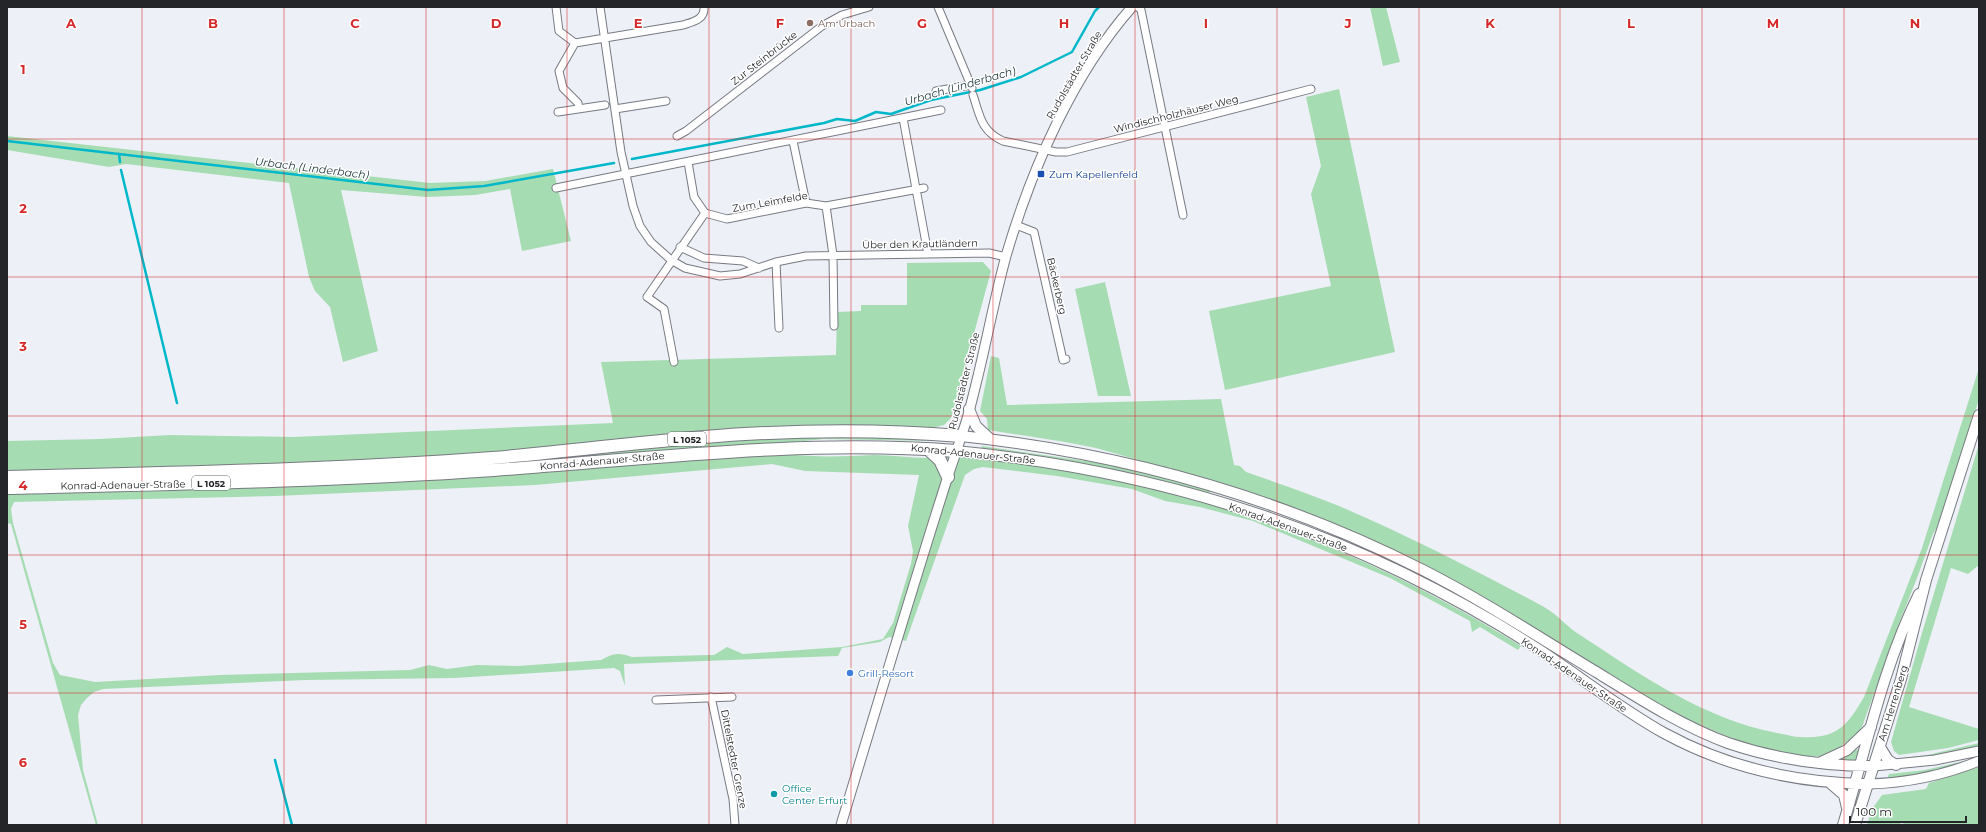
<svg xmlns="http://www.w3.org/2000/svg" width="1986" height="832" font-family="Montserrat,sans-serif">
	<rect width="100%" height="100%" fill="#edf0f7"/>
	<path fill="#a6dcb2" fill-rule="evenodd" d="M1370,7h16l14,55 -17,4z
		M1339,89l56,263 -170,38 -16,-79 122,-25 -20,-92 10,-28 -15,-69z
		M7,136l423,47 55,-2 68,-12 18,72 -49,10 -12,-62 -35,6 -48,2 -86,-7 37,161 -35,11 -13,-55 -15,-16 -6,-14 -20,-94 -163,-19 -17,3 -102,-17z
		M983,262l8,9 -40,147 -7,7 -8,2 -1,3 -352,16 -232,17 -344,9v-31l93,-2 70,-4 124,2 319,-14 -12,-61 235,-7 1,-43 24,-1v-6h46v-42z
		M1105,282l26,114h-33l-23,-107z
		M991,356l8,2 8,47 214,-6 13,66 6,1 6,6c31,11 62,21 93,34 70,30 138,65 205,101 13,7 23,20 36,28 61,40 124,84 197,98 8,1 16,4 24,4 36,2 46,-11 63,-40l58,-149 57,-180v31l-38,122 -8,13 -16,44 -17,43 -38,106 -8,10 -17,12 -17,7 -17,1 -62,-15 -55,-23 -37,-20 -115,-71 -62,-37 -153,-73 -90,-32 -133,-38 -31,-6 -77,-12 -1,-11 -7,-8z
		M816,435l118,4 -1,2 -109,-2 -40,4 -251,19v-3l209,-20z
		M1979,444v121l-11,9 -17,-6 -42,139 70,22v11l-31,8 -49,7 -5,-4 -3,-9 31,-109z
		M982,446l138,20 91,24 -2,3 -72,-19 -156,-25z
		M790,454c28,4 56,2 84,1 18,0 36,3 54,3 18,0 37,-1 54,0 30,3 59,8 88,13 161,28 313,89 451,175l-3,4 -38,-23 -8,5 -2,-11 -80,-43 -137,-57 -53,-14 -35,-6 -33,-12 -75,-13 -74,-9 -9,2 -9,6 -59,166 -17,-4 -9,5 -38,6 -4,8 -214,8 1,22 -5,-15 -6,-3 -159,10 -149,2 -203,9 -9,3 -7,6 -6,7 -3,10 5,55 15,55h-2l-85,-301 -4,-1v-30c152,-4 305,-5 457,-15 108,-7 217,-19 326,-24zM772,464l33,7 114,4 -11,51 5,25 -2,13 -18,59 -10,16 -41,8 -99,7 -16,-7 -13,8h-5l-77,2c-13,-5 -19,-4 -31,3l-83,6 -41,-1 -30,4 -18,-4 -19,5 -190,5 -125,7 -35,-7 -7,-12 -40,-140 -2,-14 3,-7 261,-6 260,-11z
		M1979,743v3l-29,7 -51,8 -4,-2 32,-4z
		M1852,749l10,1 -4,11 -25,-1z
		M1973,759l-40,14 -46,6 2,-5 36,-4z
		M1979,767v58h-69l-9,-2 -1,2h-33l5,-16 10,-14 44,-6 3,-6z"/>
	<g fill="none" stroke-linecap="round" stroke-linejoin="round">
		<path stroke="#00b8c9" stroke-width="2.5" d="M7,141l421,49 56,-4 130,-23
			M119,154l1,8
			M632,159l192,-36 13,-4 18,2 21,-9 15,2 40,-14 49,-10 41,-13 51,-25 23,-41 4,-4
			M121,170l56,233
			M275,760l17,65"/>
		<defs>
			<path id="minor" d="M556,7l3,24 16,12 108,-18c9,-3 22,-5 21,-18
				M600,7l21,145 12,54 7,20 11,16 20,18 14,8 35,8 20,-2 36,-12 30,-6 183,-3 17,4
				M938,7l34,81
				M1138,7l3,3 42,205
				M575,43l-16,28 4,17 15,15 1,6
				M936,91l35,-6
				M973,95c7,21 8,36 30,46l53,11h11l244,-63
				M615,109l51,-8
				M558,112l47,-7
				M903,118l25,136
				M677,136l9,-5 136,-105 20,-11 27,-8
				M793,141l13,62
				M688,162l6,35 11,16 22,6 79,-16 20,3 98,-18
				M556,188l385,-78
				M826,206l7,49 1,71
				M1016,225l18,7 29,128 3,-1
				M680,247l24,11 39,3 16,7
				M776,262l3,66
				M674,362l-10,-53 -17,-12 58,-84
				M711,697l22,102 2,26
				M656,700l76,-3"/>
			<path id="tertiary" d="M1874,766l61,-6 44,-9
				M1868,784c40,-1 74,-8 111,-23
				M841,825c35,-116 70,-233 107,-349 6,-18 12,-35 18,-54 16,-54 25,-111 40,-166 25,-86 67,-182 126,-249"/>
			<path id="secondary" d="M969,409l7,17 14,13
				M961,436c161,17 318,61 462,134 61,31 117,68 175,103 42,26 84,53 130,70 47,16 96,23 146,23
				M956,451c155,15 307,54 447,122 47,23 94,49 138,78 41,27 80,58 123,82 64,35 132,50 204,51
				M1880,747l8,13 8,5
				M1819,763l28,-13 24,-23
				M1830,783l14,12 3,13
				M1843,825c23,-76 40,-159 76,-231
				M1855,825l46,-146 25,-99 53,-165"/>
			<path id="trunk" d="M928,449l12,11 8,17
				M7,477c162,-4 323,-7 485,-19 84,-7 169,-19 253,-24 73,-4 144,-4 216,2
				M7,488c163,-4 325,-7 487,-18 154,-11 308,-31 462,-19"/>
		</defs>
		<use href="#minor" stroke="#777a80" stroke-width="9"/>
		<use href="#tertiary" stroke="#777a80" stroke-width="11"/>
		<use href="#secondary" stroke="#777a80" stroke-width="12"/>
		<use href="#trunk" stroke="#777a80" stroke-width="14"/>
		<use href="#minor" stroke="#fff" stroke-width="7"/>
		<use href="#tertiary" stroke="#fff" stroke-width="9"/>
		<use href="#secondary" stroke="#fff" stroke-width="10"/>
		<use href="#trunk" stroke="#fff" stroke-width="12"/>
	</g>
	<path fill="none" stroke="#d62828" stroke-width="1" stroke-opacity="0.55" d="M142,7v818M284,7v818M426,7v818M567,7v818M709,7v818M851,7v818M993,7v818M1135,7v818M1277,7v818M1419,7v818M1560,7v818M1702,7v818M1844,7v818M7,139h1972M7,277h1972M7,416h1972M7,555h1972M7,693h1972"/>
	<circle fill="#8d6e63" stroke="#fff" stroke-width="1.5" cx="810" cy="23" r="4"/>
	<rect fill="#1a4fb4" stroke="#fff" stroke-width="1.5" x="1037" y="170" width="8" height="8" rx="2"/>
	<circle fill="#3f7fe0" stroke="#fff" stroke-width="1.5" cx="850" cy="673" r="4"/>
	<circle fill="#0f9aa8" stroke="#fff" stroke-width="1.5" cx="774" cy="794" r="4"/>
	<g text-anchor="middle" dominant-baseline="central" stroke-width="3" stroke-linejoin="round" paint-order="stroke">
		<g fill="#fff" stroke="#666668" stroke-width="1">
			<rect x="668" y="432" width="38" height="14" rx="3"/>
			<rect x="192" y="476" width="38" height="14" rx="3"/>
		</g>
		<g font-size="9" font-weight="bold" fill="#242528">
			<text x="687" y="439">L 1052</text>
			<text x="211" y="483">L 1052</text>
		</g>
		<g font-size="10" fill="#785e54" stroke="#fff" text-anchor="start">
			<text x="818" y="23">Am Urbach</text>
		</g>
		<g font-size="10" fill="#242528" stroke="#fff">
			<text transform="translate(764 58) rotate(-38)">Zur Steinbrücke</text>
			<text transform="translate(1074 75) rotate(-60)">Rudolstädter Straße</text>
			<text transform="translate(1176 114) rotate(-14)">Windischholzhäuser Weg</text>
			<text transform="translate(770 202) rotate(-10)">Zum Leimfelde</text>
			<text transform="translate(920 244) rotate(-1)">Über den Krautländern</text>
			<text transform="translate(1057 286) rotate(77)">Bäckerberg</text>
			<text transform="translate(964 381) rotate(-76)">Rudolstädter Straße</text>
			<text transform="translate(973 454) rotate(6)">Konrad-Adenauer-Straße</text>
			<text transform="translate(602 461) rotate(-5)">Konrad-Adenauer-Straße</text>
			<text transform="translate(123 485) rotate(-1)">Konrad-Adenauer-Straße</text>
			<text transform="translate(1288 527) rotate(20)">Konrad-Adenauer-Straße</text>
			<text transform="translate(1574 675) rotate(34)">Konrad-Adenauer-Straße</text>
			<text transform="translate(1893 703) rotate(-73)">Am Herrenberg</text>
			<text transform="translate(734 759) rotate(79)">Dittelstedter Grenze</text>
		</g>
		<g font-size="10" fill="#164399" stroke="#fff" text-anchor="start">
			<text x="1049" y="174">Zum Kapellenfeld</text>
		</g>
		<g font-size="10" fill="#366cbe" stroke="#fff" text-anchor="start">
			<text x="858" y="673">Grill-Resort</text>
		</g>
		<g font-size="10" fill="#0d838f" stroke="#fff" text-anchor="start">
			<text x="782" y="788">Office<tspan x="782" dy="12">Center Erfurt</tspan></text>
		</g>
		<g font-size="11" font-style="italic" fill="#1b3336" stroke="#fff">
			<text transform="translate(960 86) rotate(-16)">Urbach (Linderbach)</text>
			<text transform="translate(312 168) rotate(7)">Urbach (Linderbach)</text>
		</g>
	</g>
	<g font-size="13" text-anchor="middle" font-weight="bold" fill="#d62828" stroke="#fff" stroke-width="3" stroke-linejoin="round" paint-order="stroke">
		<text x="71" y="28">A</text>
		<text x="213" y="28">B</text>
		<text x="355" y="28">C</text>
		<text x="496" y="28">D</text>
		<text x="638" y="28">E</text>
		<text x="780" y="28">F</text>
		<text x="922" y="28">G</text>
		<text x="1064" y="28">H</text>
		<text x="1206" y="28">I</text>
		<text x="1348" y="28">J</text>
		<text x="1490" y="28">K</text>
		<text x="1631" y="28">L</text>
		<text x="1773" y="28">M</text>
		<text x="1915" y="28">N</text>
		<text x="23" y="74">1</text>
		<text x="23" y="213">2</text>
		<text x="23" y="351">3</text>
		<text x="23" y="490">4</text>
		<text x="23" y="629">5</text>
		<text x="23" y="767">6</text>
	</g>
	<rect width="1986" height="832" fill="none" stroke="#242528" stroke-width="16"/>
	<path d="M1850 816v6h116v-6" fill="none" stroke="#242528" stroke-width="2"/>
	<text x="1856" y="816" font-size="12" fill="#242528" stroke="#ffffff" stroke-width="3" paint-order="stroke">100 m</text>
</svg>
